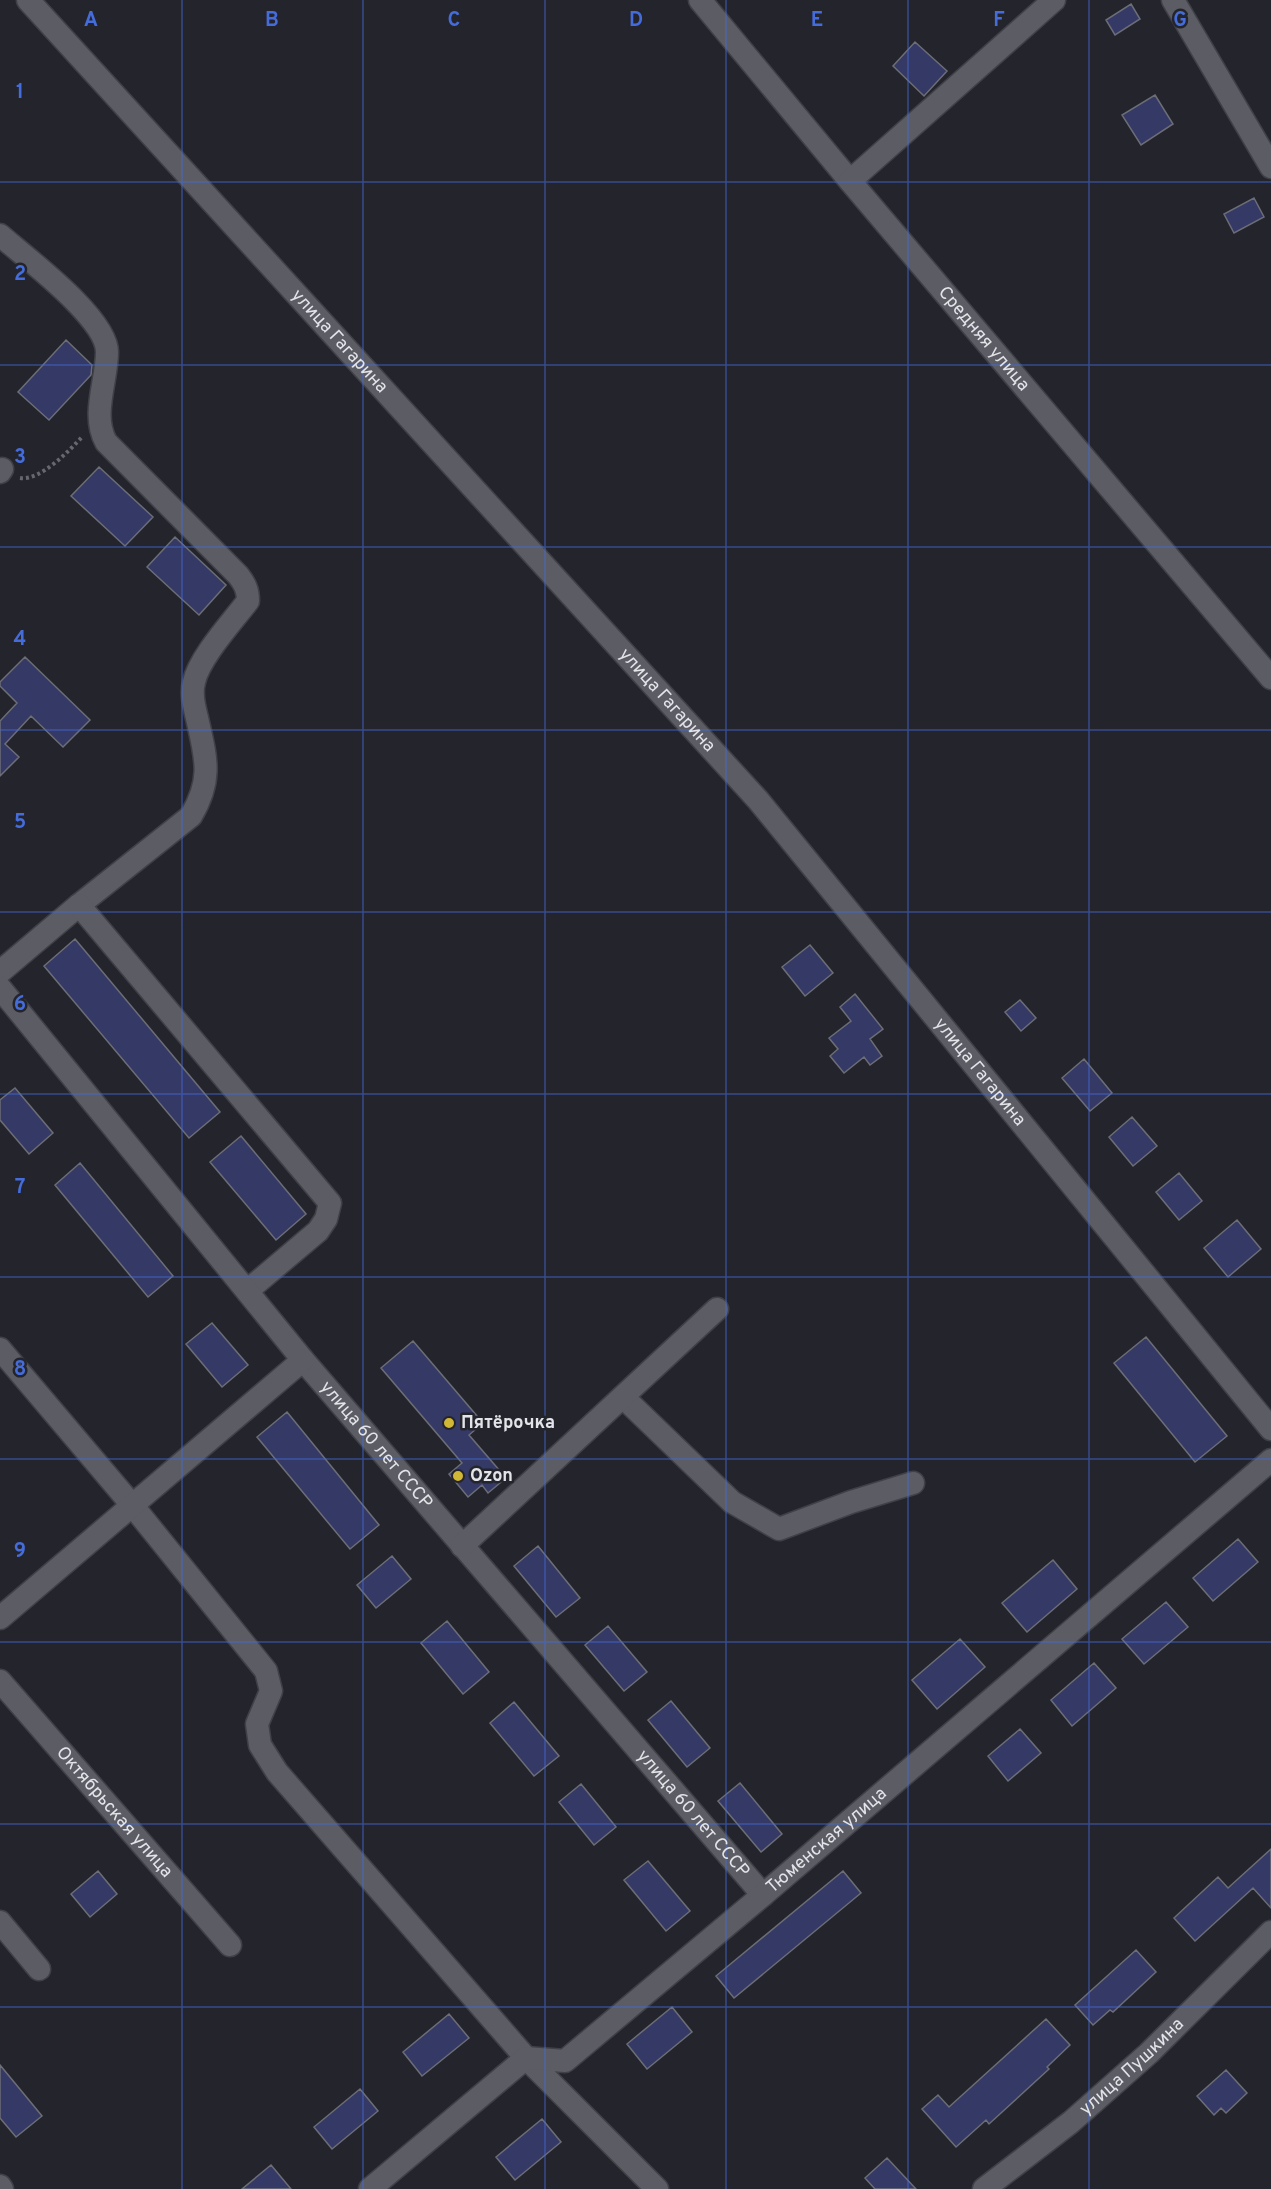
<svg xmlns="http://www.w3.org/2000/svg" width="1271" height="2189" font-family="Overpass,sans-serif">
	<rect width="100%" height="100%" fill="#24252c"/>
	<path fill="#343965" stroke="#6c6d76" stroke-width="1.5" d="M1131,4l9,15 -25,16 -9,-15z
		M915,42l32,29 -23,25 -31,-30z
		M1155,95l18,29 -32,21 -19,-30z
		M1254,198l10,19 -30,16 -10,-19z
		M66,340l26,25 -1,10 -42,45 -31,-28z
		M99,467l54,50 -28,29 -54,-50z
		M175,537l51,48 -27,30 -52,-48z
		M25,657l65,63 -27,27 -32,-31 -26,28 14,13 -19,19v-55l17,-18 -17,-17v-4z
		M75,939l145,173 -31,26 -145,-172z
		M810,945l23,28 -28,23 -23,-29z
		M855,994l28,35 -13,10 12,17 -12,9 -6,-8 -20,16 -14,-17 8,-7 -9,-11 22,-17 -11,-14z
		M1020,1000l16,18 -15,13 -16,-19z
		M1084,1059l28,34 -22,18 -28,-33z
		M15,1088l38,45 -24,21 -29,-34v-20z
		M1132,1117l25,29 -24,20 -24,-29z
		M241,1136l65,78 -30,26 -66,-78z
		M80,1163l93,113 -25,21 -93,-112z
		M1179,1173l23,28 -23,19 -23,-28z
		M1237,1220l24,29 -33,28 -24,-29z
		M212,1323l36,42 -26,22 -36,-43z
		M1146,1337l81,99 -32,26 -81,-99z
		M413,1341l70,82 -14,12 37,43 -18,15 -6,-8 -14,12 -19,-23 13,-11 -81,-95z
		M287,1412l92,113 -29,24 -93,-112z
		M1238,1539l20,23 -45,39 -20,-23z
		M538,1546l42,52 -24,19 -42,-51z
		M392,1556l19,23 -35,29 -19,-23z
		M1053,1560l24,29 -50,43 -25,-29z
		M1166,1602l22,25 -44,37 -22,-25z
		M447,1621l42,51 -26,22 -42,-51z
		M608,1626l39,46 -23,19 -39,-46z
		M960,1639l25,28 -48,42 -25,-29z
		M1094,1663l22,25 -44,38 -21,-26z
		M671,1701l39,47 -23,19 -39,-47z
		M514,1702l45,54 -25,20 -44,-53z
		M1020,1729l21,24 -33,28 -20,-25z
		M740,1783l42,51 -21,18 -43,-51z
		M581,1784l35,43 -22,18 -35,-43z
		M1271,1849v59l-18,-20 -58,53 -21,-23 44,-41 10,11z
		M648,1861l42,50 -24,20 -42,-51z
		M98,1871l19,23 -27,23 -19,-23z
		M843,1871l18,22 -127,105 -18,-22z
		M1136,1950l20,22 -43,40 -3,-2 -17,15 -18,-20z
		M672,2007l20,25 -45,37 -20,-25z
		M449,2014l20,24 -47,38 -19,-24z
		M1046,2019l24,26 -23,22 2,2 -60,55 -3,-4 -30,27 -34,-38 16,-14 11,12z
		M0,2065l42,51 -26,21 -16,-19z
		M1226,2070l21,23 -21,20 -5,-5 -7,7 -17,-19z
		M360,2089l18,22 -46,38 -18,-22z
		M542,2119l19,23 -46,38 -19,-23z
		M887,2158l29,31h-41l-10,-11z
		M271,2165l20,24h-49z"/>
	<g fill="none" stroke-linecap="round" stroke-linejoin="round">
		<defs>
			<g id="minor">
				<path id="s1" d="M28,0l730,800 513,629"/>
				<path id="s2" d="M700,0l150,181 421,497"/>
				<path d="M1173,0l98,167"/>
				<path d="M850,181l204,-181"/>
				<path d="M0,235c26,23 107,83 107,117 0,29 -16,63 -1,90l132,133c7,9 10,15 10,26 -16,21 -49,57 -54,81 -3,12 0,24 3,36 9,40 16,61 -6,98l-112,89 -79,67"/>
				<path d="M0,472l2,-3"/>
				<path d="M79,905l251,298 -4,16 -8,12 -71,60"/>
				<path id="s3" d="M0,988l303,372 460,535"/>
				<path d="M0,1349l132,156 134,166 5,20 -14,33 3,21 17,27 249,286 131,131"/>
				<path d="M623,1397l109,105 47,27 72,-27 62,-19"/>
				<path d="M462,1546l255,-237"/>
				<path d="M0,1618l303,-258"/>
				<path id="s4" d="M0,1681l230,264"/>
				<path d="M0,1922l39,47"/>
				<path d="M0,2186l2,3"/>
				<path id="s5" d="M370,2189l156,-131 39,3 198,-166 508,-435"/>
				<path id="s6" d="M984,2189l87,-67 78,-69 122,-121"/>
			</g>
		</defs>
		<use href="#minor" stroke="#404148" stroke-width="25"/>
		<path stroke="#67686f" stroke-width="4" stroke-dasharray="3 3" stroke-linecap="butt" d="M20,478c20,3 49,-27 62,-41"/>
		<use href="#minor" stroke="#5b5c64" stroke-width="22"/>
	</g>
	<path fill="none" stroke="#456cdb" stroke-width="1.5" stroke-opacity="0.55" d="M182,0v2189M363,0v2189M545,0v2189M726,0v2189M908,0v2189M1089,0v2189M0,182h1271M0,365h1271M0,547h1271M0,730h1271M0,912h1271M0,1094h1271M0,1277h1271M0,1459h1271M0,1642h1271M0,1824h1271M0,2007h1271"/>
	<g fill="#d1b736" stroke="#24252c" stroke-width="2">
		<circle cx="449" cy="1423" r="6"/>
		<circle cx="458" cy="1476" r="6"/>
	</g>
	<g text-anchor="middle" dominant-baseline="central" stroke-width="5" stroke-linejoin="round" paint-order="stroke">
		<g font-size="18" fill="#e3e4e9" stroke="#24252c">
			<text stroke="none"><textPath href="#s2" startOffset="442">Средняя улица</textPath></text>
			<text stroke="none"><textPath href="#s1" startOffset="462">улица Гагарина</textPath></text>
			<text stroke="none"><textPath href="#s1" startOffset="948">улица Гагарина</textPath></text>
			<text stroke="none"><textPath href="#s1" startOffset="1434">улица Гагарина</textPath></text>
			<text stroke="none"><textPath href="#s3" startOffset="592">улица 60 лет СССР</textPath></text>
			<text stroke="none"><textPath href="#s4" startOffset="174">Октябрьская улица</textPath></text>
			<text stroke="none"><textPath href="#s3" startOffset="1078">улица 60 лет СССР</textPath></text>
			<text stroke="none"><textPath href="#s5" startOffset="585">Тюменская улица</textPath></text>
			<text stroke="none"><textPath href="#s6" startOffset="192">улица Пушкина</textPath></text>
		</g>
		<g font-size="18" font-weight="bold" fill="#e3e4e9" stroke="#24252c" text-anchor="start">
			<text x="461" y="1423">Пятёрочка</text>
			<text x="470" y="1476">Ozon</text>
		</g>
	</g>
	<g font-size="20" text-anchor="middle" font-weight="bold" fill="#456cdb" stroke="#24252c" stroke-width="5" stroke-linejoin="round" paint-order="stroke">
		<text x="91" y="26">A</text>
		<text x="272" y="26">B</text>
		<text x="454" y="26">C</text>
		<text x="636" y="26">D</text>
		<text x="817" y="26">E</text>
		<text x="999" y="26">F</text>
		<text x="1180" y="26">G</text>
		<text x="20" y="98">1</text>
		<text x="20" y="280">2</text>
		<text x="20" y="463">3</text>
		<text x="20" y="645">4</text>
		<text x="20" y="828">5</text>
		<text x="20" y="1010">6</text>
		<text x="20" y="1193">7</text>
		<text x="20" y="1375">8</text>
		<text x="20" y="1557">9</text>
	</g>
</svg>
